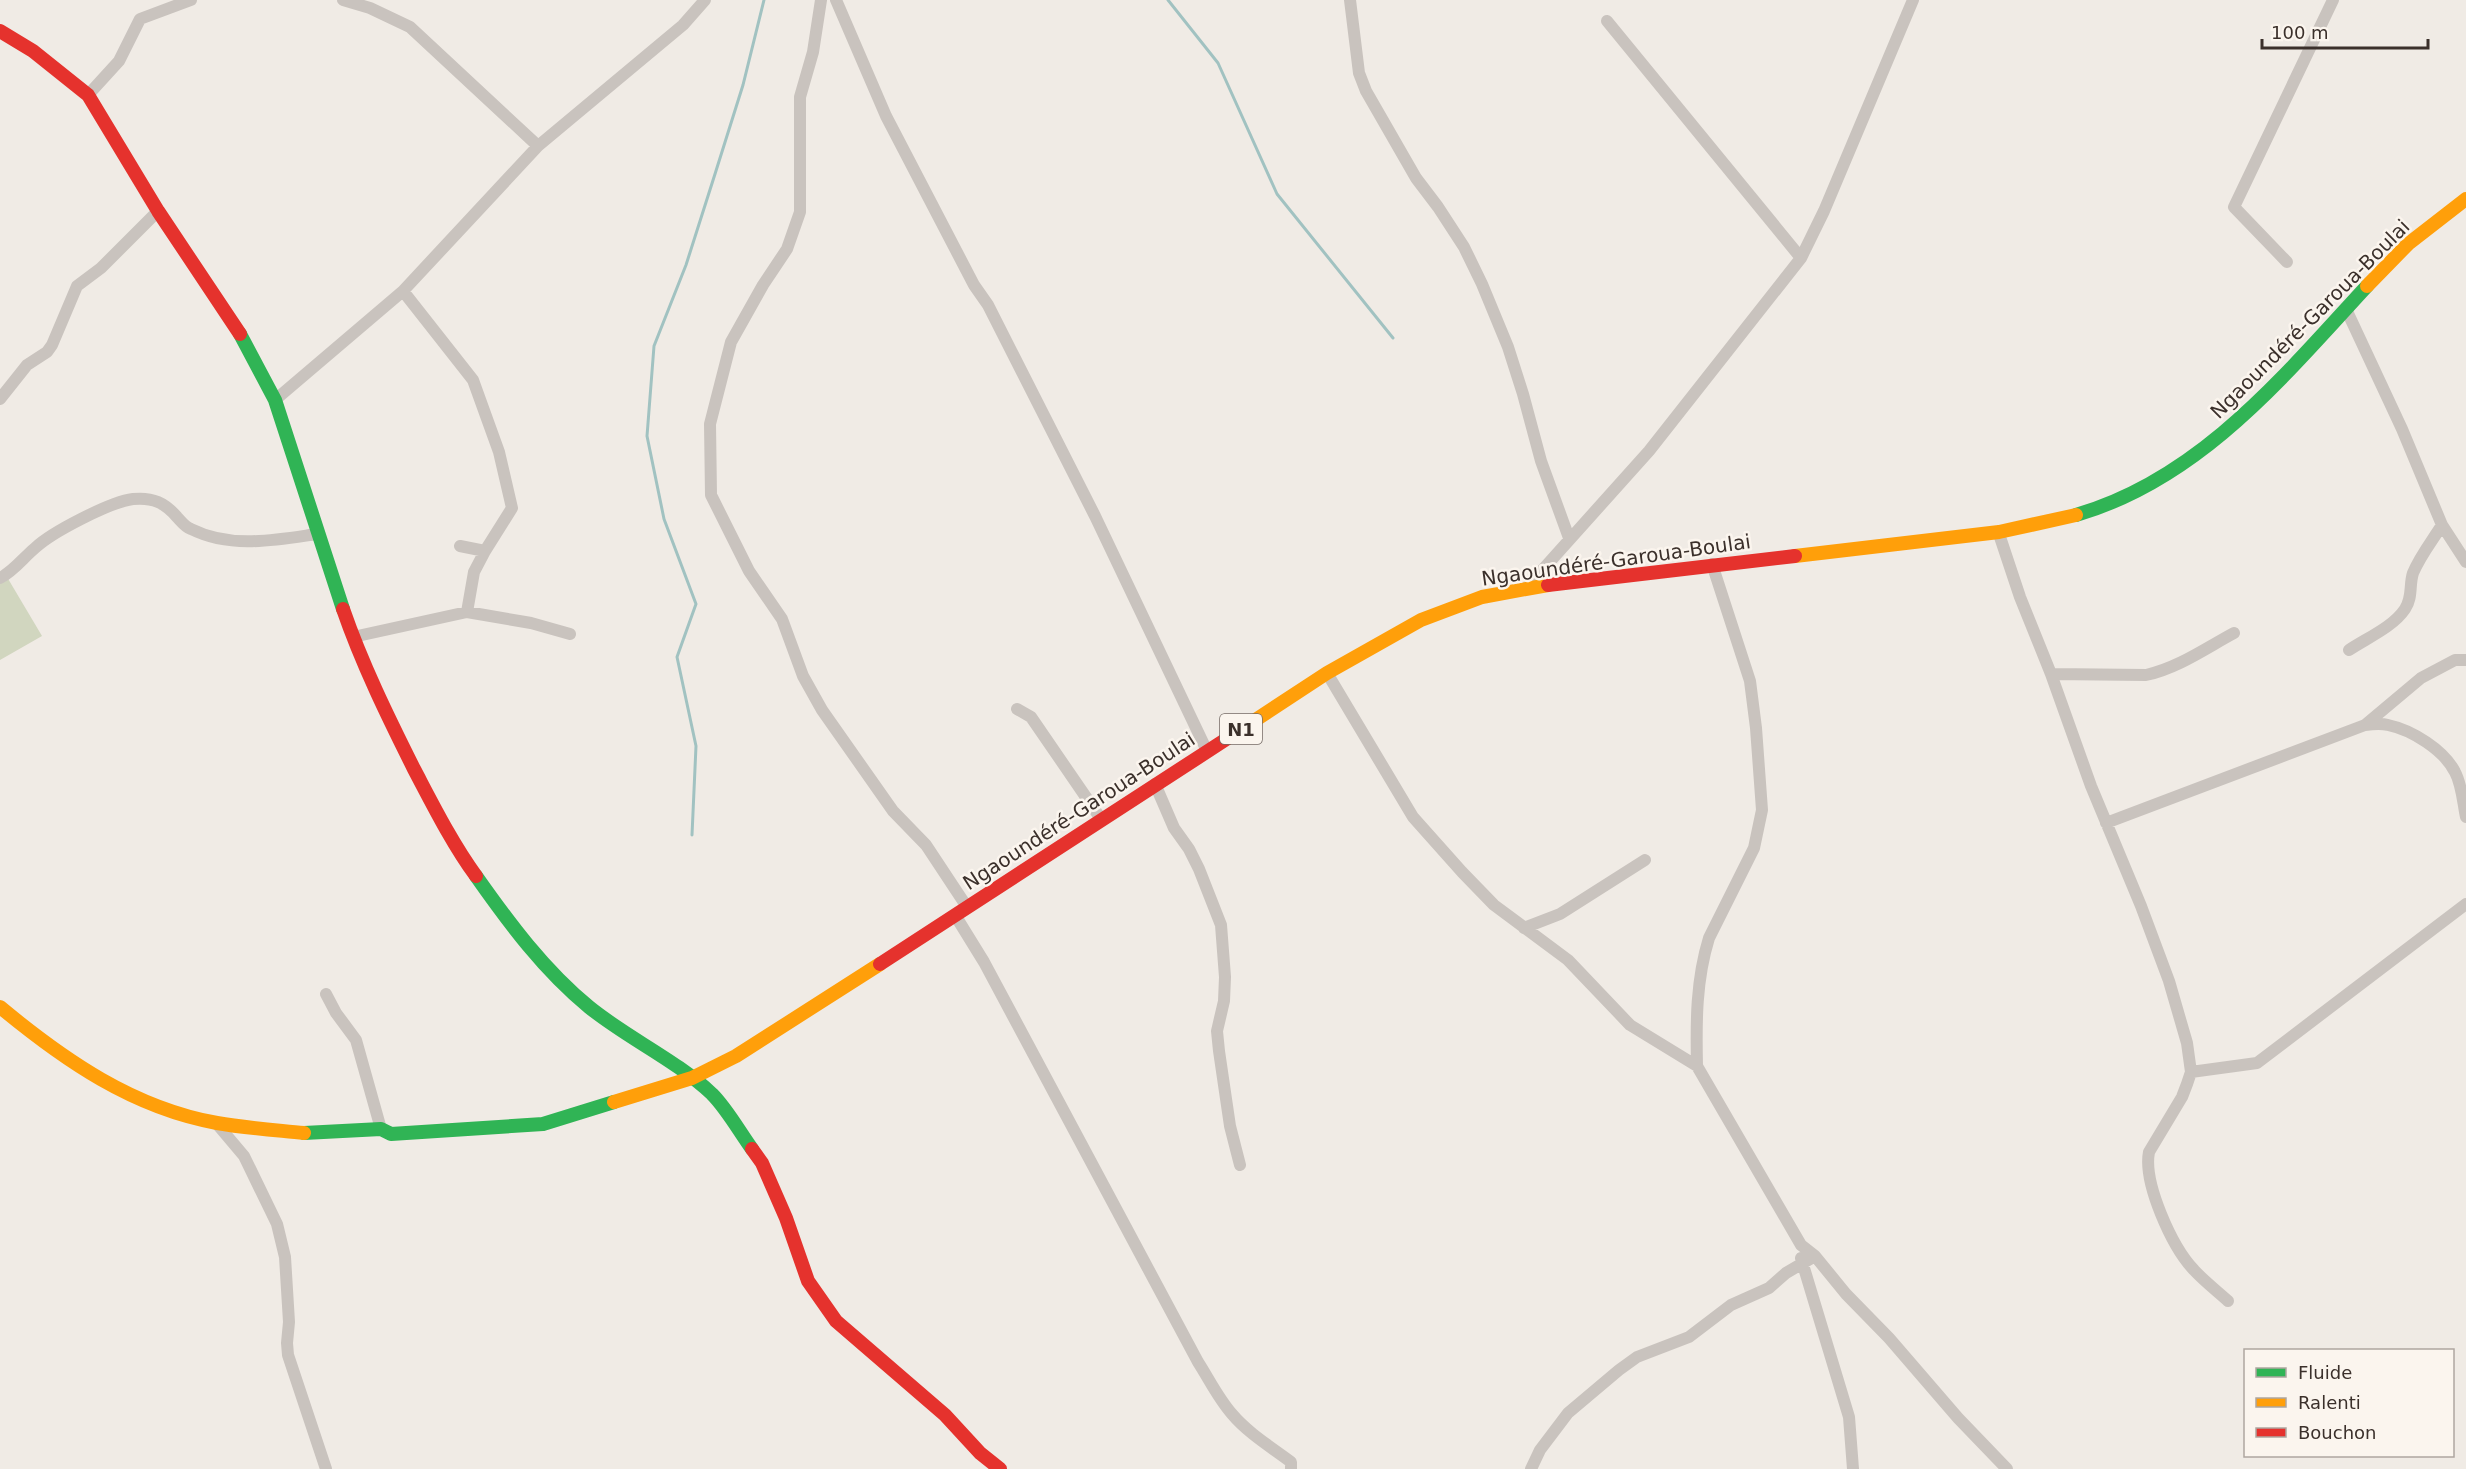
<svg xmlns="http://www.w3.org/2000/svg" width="2466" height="1469" font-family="'DejaVu Sans',sans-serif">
	<rect width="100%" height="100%" fill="#f0ebe5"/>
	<path fill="#d1d6bf" d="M7,577l35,59 -42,24v-80z"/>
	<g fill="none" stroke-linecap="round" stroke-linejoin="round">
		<path stroke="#a1c2c1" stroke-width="3" d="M1168,0l50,63 59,131 116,144
			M692,835l4,-89 -19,-89 19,-53 -32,-85 -17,-83 7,-90 32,-81 29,-91 28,-89 21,-85"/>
		<path stroke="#c9c3be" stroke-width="12" d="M343,0l27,8 40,19 128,119
			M821,0l-8,52 -13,45v115l-13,37 -24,36 -32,57 -21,82 1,71 38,76 33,48 21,57 19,34 71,101 33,34 41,62
			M836,0l50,116 88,169 14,20 107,211 112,235
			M1350,0l9,73 7,18 50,87 22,29 26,40 18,37 26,63 15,47 18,67 28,77
			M1607,21l194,237
			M88,95l31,-34 21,-42 51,-19
			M2287,262l-53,-55 99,-207
			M403,291l70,89 26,72 13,56 -27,43
			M2346,309l56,120 40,96
			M0,399l27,-34 20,-13 5,-7 25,-59 24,-18 57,-57
			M275,400l128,-109 135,-145 145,-121 22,-25
			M1999,534l21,63 31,77 40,112 50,120 28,75 18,62 4,29 -4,12 -5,13 -33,55c-6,31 23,95 45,118 10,11 23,21 34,31
			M460,546l25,5 -11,21 -7,40
			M0,578c14,-7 23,-20 35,-30 17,-16 75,-46 98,-49 20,-2 32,4 44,18 4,4 8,10 14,12 40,20 84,11 126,5
			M1528,586l121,-135 152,-193 23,-47 89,-211
			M353,637l114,-25 64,11 39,11
			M2349,650c18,-12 44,-23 56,-41 8,-12 4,-24 8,-36 7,-17 19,-32 29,-48l24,37
			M1327,673l86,144 49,55 32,33 74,55 62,65 67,41c-1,-44 -1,-86 12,-128l45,-90 8,-38 -6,-82 -6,-47 -38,-117
			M2051,674l95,1c32,-7 60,-27 88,-42
			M1017,709l14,8 70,102
			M2365,725c7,-1 16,-2 23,0 24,5 56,25 67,47 7,13 8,31 11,45
			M1155,784l19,44 15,21 10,20 22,56 4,52 -1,24 -7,30 2,20 11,75 10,39
			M2106,823l259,-98 56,-47 34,-18h11
			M955,915l29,47 214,400c11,17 20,36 34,52 16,19 39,33 59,48v7
			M1524,928l36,-14 85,-54
			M326,994l10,19 20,27 25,89
			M1697,1066l104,179 14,11 31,38 43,44 69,80 49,51
			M2191,1072l66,-9 209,-159
			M217,1124l27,32 33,68 8,33 4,65 -2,21 1,12 38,114
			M1801,1258l48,159 4,52
			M1531,1469l9,-19 28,-37 51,-43 18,-13 52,-20 42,-32 38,-17 17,-15 29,-17"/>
		<path stroke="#30b455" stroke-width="14" d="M240,334l35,66 68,209
			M2076,515c124,-36 207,-138 291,-229
			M476,876c33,47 68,94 113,131 38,31 87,53 123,87 15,15 27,37 40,55
			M304,1133l77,-4 10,5 152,-10 71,-22"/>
		<path stroke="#ff9f0a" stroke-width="14" d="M2367,286l41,-42 58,-45
			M1795,556l204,-24 77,-17
			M1228,738l99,-65 94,-53 61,-23 66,-12
			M0,1007c64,53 133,101 217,116 29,5 58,7 87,10
			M614,1102l78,-24 44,-22 144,-92"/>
		<path stroke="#e5322d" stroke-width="14" d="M0,31l33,20 55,44 70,116 82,123
			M1548,585l247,-29
			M343,609c19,55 45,108 71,160 19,36 38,74 62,107
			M880,964l348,-226
			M752,1149l10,14 24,55 22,63 28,40 109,94 35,38 20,16"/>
	</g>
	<g text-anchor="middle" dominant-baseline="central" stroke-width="5" stroke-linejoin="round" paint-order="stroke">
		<rect fill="#fbf5ee" stroke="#756b66" stroke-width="1.5" x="1220" y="714" width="42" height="30" rx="4.5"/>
		<g font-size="18" font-weight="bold" fill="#3b302b">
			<text x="1241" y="729">N1</text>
		</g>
		<g font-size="20" fill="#3b302b" stroke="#fbf5ee">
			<text transform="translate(2310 319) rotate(-45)">Ngaoundéré-Garoua-Boulai</text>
			<text transform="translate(1616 560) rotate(-8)">Ngaoundéré-Garoua-Boulai</text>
			<text transform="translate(1079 811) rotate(-33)">Ngaoundéré-Garoua-Boulai</text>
		</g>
	</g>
	<rect x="2244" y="1349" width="210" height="108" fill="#fbf5ee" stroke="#aea6a0" stroke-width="1.5"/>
	<rect x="2256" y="1368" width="30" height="9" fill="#30b455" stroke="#aea6a0" stroke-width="1.5"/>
	<text x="2298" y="1379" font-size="18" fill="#3b302b">Fluide</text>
	<rect x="2256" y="1398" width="30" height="9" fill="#ff9f0a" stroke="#aea6a0" stroke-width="1.5"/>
	<text x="2298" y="1409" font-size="18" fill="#3b302b">Ralenti</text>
	<rect x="2256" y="1428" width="30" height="9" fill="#e5322d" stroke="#aea6a0" stroke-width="1.5"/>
	<text x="2298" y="1439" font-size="18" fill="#3b302b">Bouchon</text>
	<path d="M2262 39v9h166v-9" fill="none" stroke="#3b302b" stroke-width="3"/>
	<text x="2271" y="39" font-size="18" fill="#3b302b" stroke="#fbf5ee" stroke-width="4.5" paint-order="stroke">100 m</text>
</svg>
